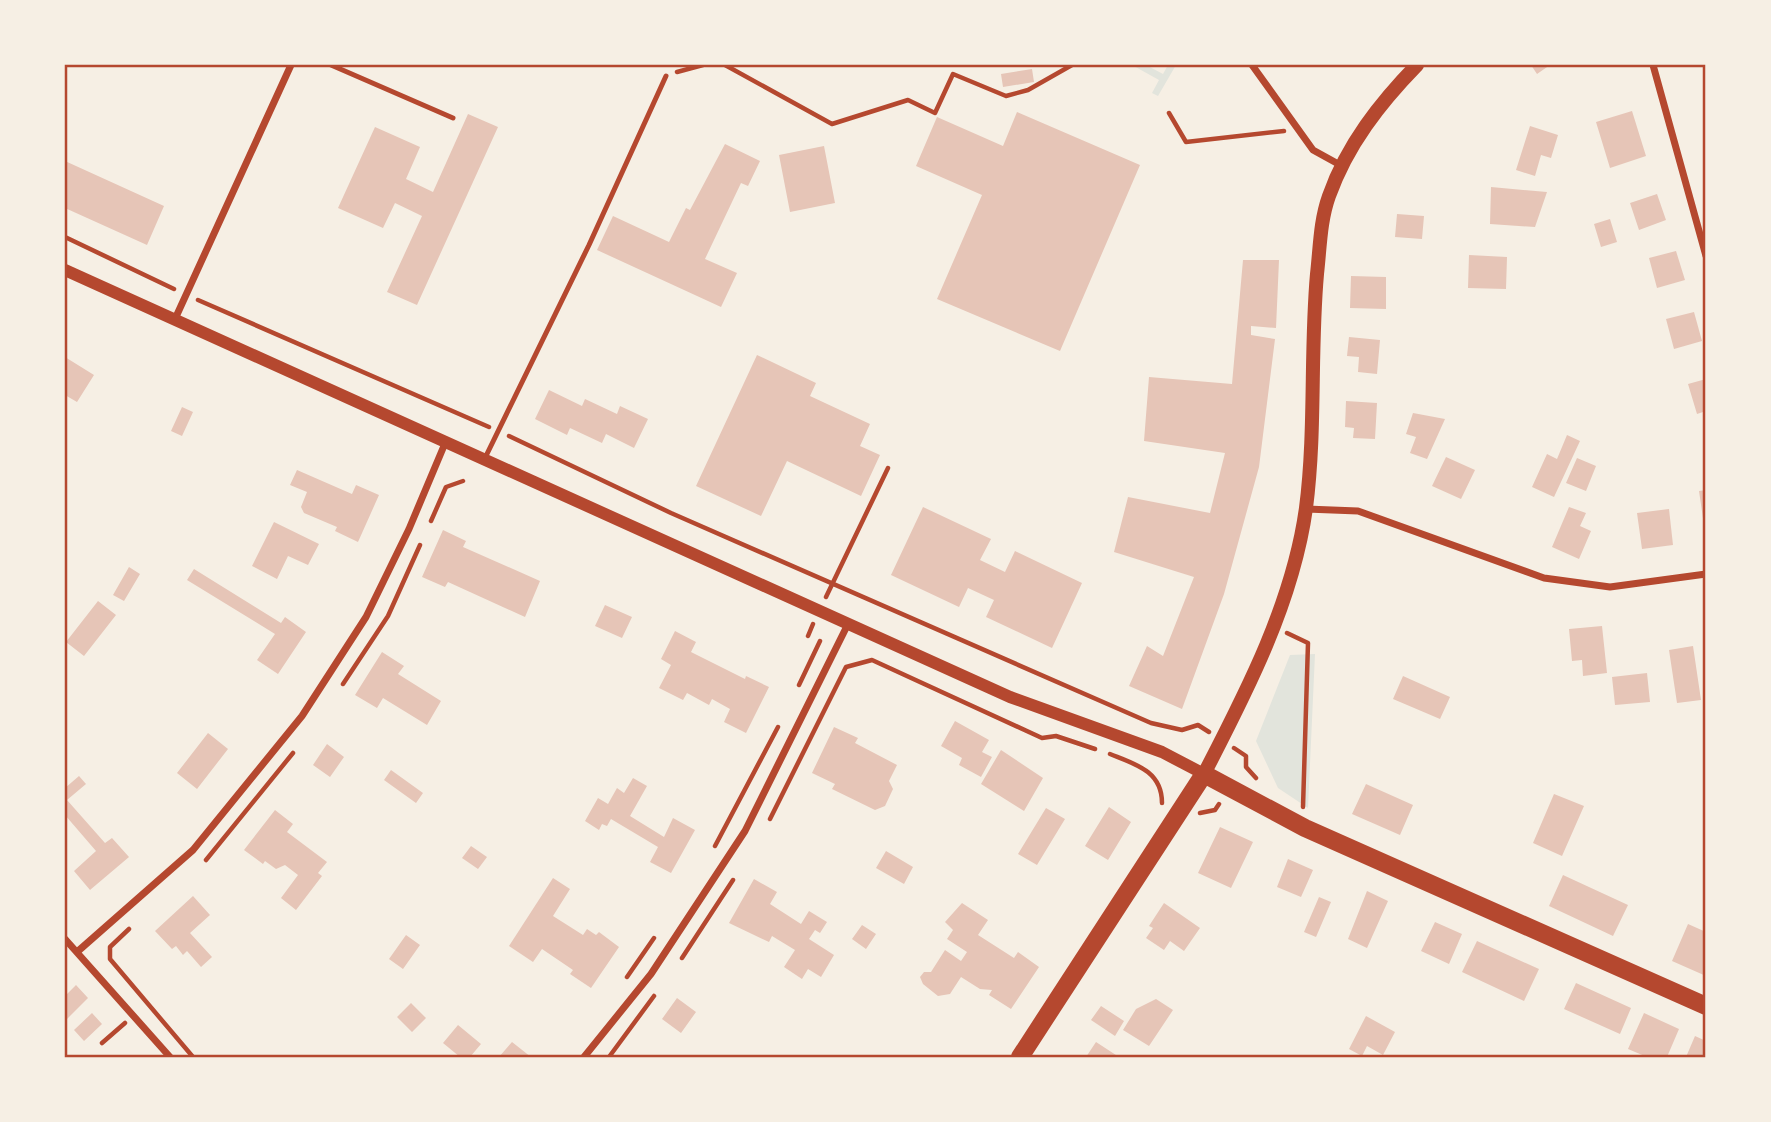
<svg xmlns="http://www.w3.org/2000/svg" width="1771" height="1122" font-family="'Alegreya Sans',sans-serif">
	<rect width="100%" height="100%" fill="#f6efe4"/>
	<path fill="#e2e4dc" d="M1132,65h14l17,9 5,-9h8l-18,31 -6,-3 7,-13z
		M1315,654l-7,154 -30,-20 -22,-47 34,-86z"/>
	<path fill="#e6c5b7" d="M1531,65h19l-13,9z
		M1032,69l2,13 -31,5 -2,-13z
		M1632,111l14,45 -36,12 -14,-46z
		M1017,112l123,53 -80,186 -123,-52 45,-104 -66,-29 21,-49 66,29z
		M468,114l30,13 -81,178 -30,-13 35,-76 -27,-13 -12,25 -45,-20 37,-81 45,20 -14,32 27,13z
		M1530,126l28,9 -7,23 -10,-3 -6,21 -19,-6z
		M725,144l35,17 -12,25 -7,-3 -36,76 32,14 -16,34 -124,-57 16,-34 56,26 17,-34 4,2z
		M824,146l11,57 -45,9 -11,-57z
		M65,161l99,45 -17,39 -82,-37z
		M1491,187l56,5 -12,35 -45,-3z
		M1657,194l9,26 -27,10 -9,-27z
		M1397,214l27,2 -2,23 -27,-2z
		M1610,219l7,23 -16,5 -7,-23z
		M1676,251l9,29 -28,8 -8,-30z
		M1469,255l38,2 -1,32 -38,-1z
		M1243,260h36l-3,68 -25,-2v9l24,4 -16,128 -35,127 -42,115 -53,-23 18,-40 16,10 31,-79 -80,-25 14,-55 82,16 15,-60 -81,-12 5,-64 83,7z
		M1351,276l35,1v32l-36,-1z
		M1694,312l8,29 -28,8 -8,-30z
		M1349,337l31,3 -3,34 -19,-2 1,-15 -12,-1z
		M757,355l59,28 -6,13 60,28 -10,22 20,9 -19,41 -74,-35 -26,55 -65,-30z
		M65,357l29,18 -17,27 -12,-7z
		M1706,379v32l-9,3 -9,-30z
		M549,390l33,16 3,-7 32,15 3,-8 28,13 -14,29 -28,-14 -4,9 -32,-15 -3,7 -32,-16z
		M1346,401l31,2 -2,36 -22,-1 1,-10 -9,-1z
		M182,407l11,5 -11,24 -11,-5z
		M1413,413l32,6 -18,40 -17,-6 6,-16 -10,-3z
		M1567,435l13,6 -26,56 -22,-10 15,-33 10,5z
		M1446,457l29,13 -14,29 -29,-13z
		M1577,458l19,8 -10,25 -20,-8z
		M297,470l55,24 4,-9 23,10 -21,47 -23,-11 2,-4 -33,-14 -3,-6 6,-15 -17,-7z
		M1706,490v41l-1,1 -6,-41z
		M923,507l68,32 -11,21 25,12 10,-21 67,32 -30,65 -66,-31 8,-17 -26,-12 -9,19 -68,-32z
		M1569,507l17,6 -6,13 11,5 -12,28 -27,-12z
		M1669,509l4,36 -31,4 -5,-36z
		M274,522l45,22 -11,21 -20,-9 -11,23 -25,-13z
		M443,530l23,11 -3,6 77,34 -15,36 -77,-35 -3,5 -23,-10z
		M129,567l11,7 -16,27 -11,-6z
		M194,569l87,54 4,-6 21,15 -28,42 -21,-14 18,-26 -88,-54z
		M98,601l18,14 -32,41 -18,-14z
		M605,605l27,12 -10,21 -27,-12z
		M1602,626l5,47 -24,3 -1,-16 -10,1 -3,-32z
		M675,631l21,11 -5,10 54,27 1,-3 23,11 -23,46 -22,-11 6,-13 -18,-10 -3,6 -22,-12 -4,7 -24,-12 12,-23 -10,-6z
		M1693,646l8,54 -24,3 -8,-53z
		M382,652l22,14 -6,8 43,27 -14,24 -44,-27 -6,10 -22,-13z
		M1647,673l3,29 -35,3 -3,-28z
		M1403,676l47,21 -10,22 -47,-20z
		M955,721l34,19 -7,12 10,5 -11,20 -22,-12 3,-7 -21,-12z
		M834,727l24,11 -3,5 42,22 -8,16 4,8 -8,17 -10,4 -43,-21 3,-5 -23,-11z
		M208,733l20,16 -31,40 -20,-16z
		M327,744l17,13 -14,20 -17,-12z
		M1001,750l42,28 -19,33 -43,-27z
		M391,770l32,23 -7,10 -32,-23z
		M79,776l7,8 -19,16 38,43 7,-5 17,19 -39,33 -16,-19 22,-20 -31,-36v-27z
		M633,778l14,8 -17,30 34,21 9,-19 22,12 -24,43 -21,-11 8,-15 -47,-28 -4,7 -5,-2 -3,6 -14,-9 13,-23 10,6 9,-16 7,5z
		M1366,784l47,21 -13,30 -48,-21z
		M1554,794l30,12 -22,50 -29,-13z
		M1109,807l22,15 -23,38 -23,-14z
		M1046,808l19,11 -28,46 -19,-11z
		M275,810l18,14 -6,8 40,30 -9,11 4,3 -26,34 -15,-12 17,-23 -13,-10 -9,4 -11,-8 -2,3 -19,-14z
		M1220,827l33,15 -22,46 -33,-15z
		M471,846l16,11 -9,12 -16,-11z
		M886,851l27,16 -9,17 -28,-16z
		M1288,859l25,11 -12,27 -24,-10z
		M1563,875l65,30 -15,31 -64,-30z
		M553,878l17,11 -17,27 30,19 4,-6 9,6 3,-3 20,15 -28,41 -21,-14 3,-4 -31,-21 -9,13 -24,-16z
		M754,879l23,13 -7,12 31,20 8,-13 18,11 -7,11 -5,-3 -6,9 25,16 -13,22 -13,-8 -6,10 -18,-12 11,-17 -23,-14 -3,6 -40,-19z
		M1367,891l21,10 -21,47 -19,-9z
		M193,896l17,19 -20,18 22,24 -11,10 -14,-16 -4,4 -7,-9 -4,3 -17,-18z
		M1319,897l12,5 -15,35 -12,-5z
		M962,903l26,17 -10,15 36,23 4,-6 21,15 -28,42 -22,-14 3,-5 -12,-1 -19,-12 -11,17 -12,2 -15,-12 -3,-7 4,-5h7l14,-22 16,11 6,-9 -20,-13 6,-9 -8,-8z
		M1164,903l36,25 -16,23 -14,-10 -6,9 -18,-12 7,-10 -4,-2z
		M1435,922l27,12 -13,30 -28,-13z
		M1688,924l18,8v44l-34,-15z
		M862,925l14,9 -10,15 -14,-10z
		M406,935l14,10 -17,24 -14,-10z
		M1477,941l62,28 -15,32 -62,-29z
		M1576,983l55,25 -11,26 -56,-25z
		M76,985l12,13 -23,23v-25z
		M677,998l19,14 -15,21 -19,-14z
		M1156,999l17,11 -24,36 -26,-16 13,-21z
		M411,1003l15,15 -14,14 -15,-15z
		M1101,1006l23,15 -9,15 -24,-16z
		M92,1013l10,11 -18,17 -10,-11z
		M1644,1013l35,16 -12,28h-20l-19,-8z
		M1366,1016l29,16 -12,23 -16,-9 -5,10 -13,-7z
		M458,1025l23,19 -11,13h-10l-17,-14z
		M1695,1036l11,5v16h-20z
		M512,1042l19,15h-32z
		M1096,1042l23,15h-33z"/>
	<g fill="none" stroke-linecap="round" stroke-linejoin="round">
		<path stroke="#b5482f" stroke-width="4.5" d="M725,65l107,59 76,-24 27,13 18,-39 53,22 22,-6 44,-25
			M677,72l26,-7
			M1169,113l17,29 98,-11
			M65,237l109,52
			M198,300l291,127
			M509,436l162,77 480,210 31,7 16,-5 11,7
			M431,521l15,-34 17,-6
			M826,597l62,-129
			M1287,633l21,10 -5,164
			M808,636l5,-12
			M343,684l45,-68 32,-71
			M799,685l21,-44
			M1234,748l12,8v11l10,11
			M1110,754c25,10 52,17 52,49
			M1200,813l15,-3 4,-6
			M770,819l76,-152 26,-7 170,78 14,-2 39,13
			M715,846l63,-119
			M206,860l87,-107
			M129,929l-19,18v12l83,98
			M682,958l51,-78
			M627,977l27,-39
			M102,1043l23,-20
			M609,1057l45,-61"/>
		<path stroke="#b5482f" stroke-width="5" d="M331,65l122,53
			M485,458l104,-213 77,-169"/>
		<path stroke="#b5482f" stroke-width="7" d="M1252,65l61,85 29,16
			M1653,65l53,191
			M175,319l116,-254
			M1306,509l52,2 186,67 66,9 96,-13
			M65,939l105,118
			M77,952l116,-102 109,-134 64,-99 43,-88 37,-88
			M584,1057l67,-83 94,-143 103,-207"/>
		<path stroke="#b5482f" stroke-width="12" d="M65,270l945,427 152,55 42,22"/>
		<path stroke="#b5482f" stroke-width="14" d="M1204,774c43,-83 89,-172 102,-266 10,-78 4,-156 11,-234 3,-26 3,-53 12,-78 18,-51 51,-93 88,-131"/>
		<path stroke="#b5482f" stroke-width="18" d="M1020,1057l184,-283 101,54 401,178"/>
	</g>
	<rect width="1771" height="1122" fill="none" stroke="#f6efe4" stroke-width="133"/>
	<rect x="66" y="66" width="1638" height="990" fill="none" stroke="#b5482f" stroke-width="2.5"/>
</svg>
